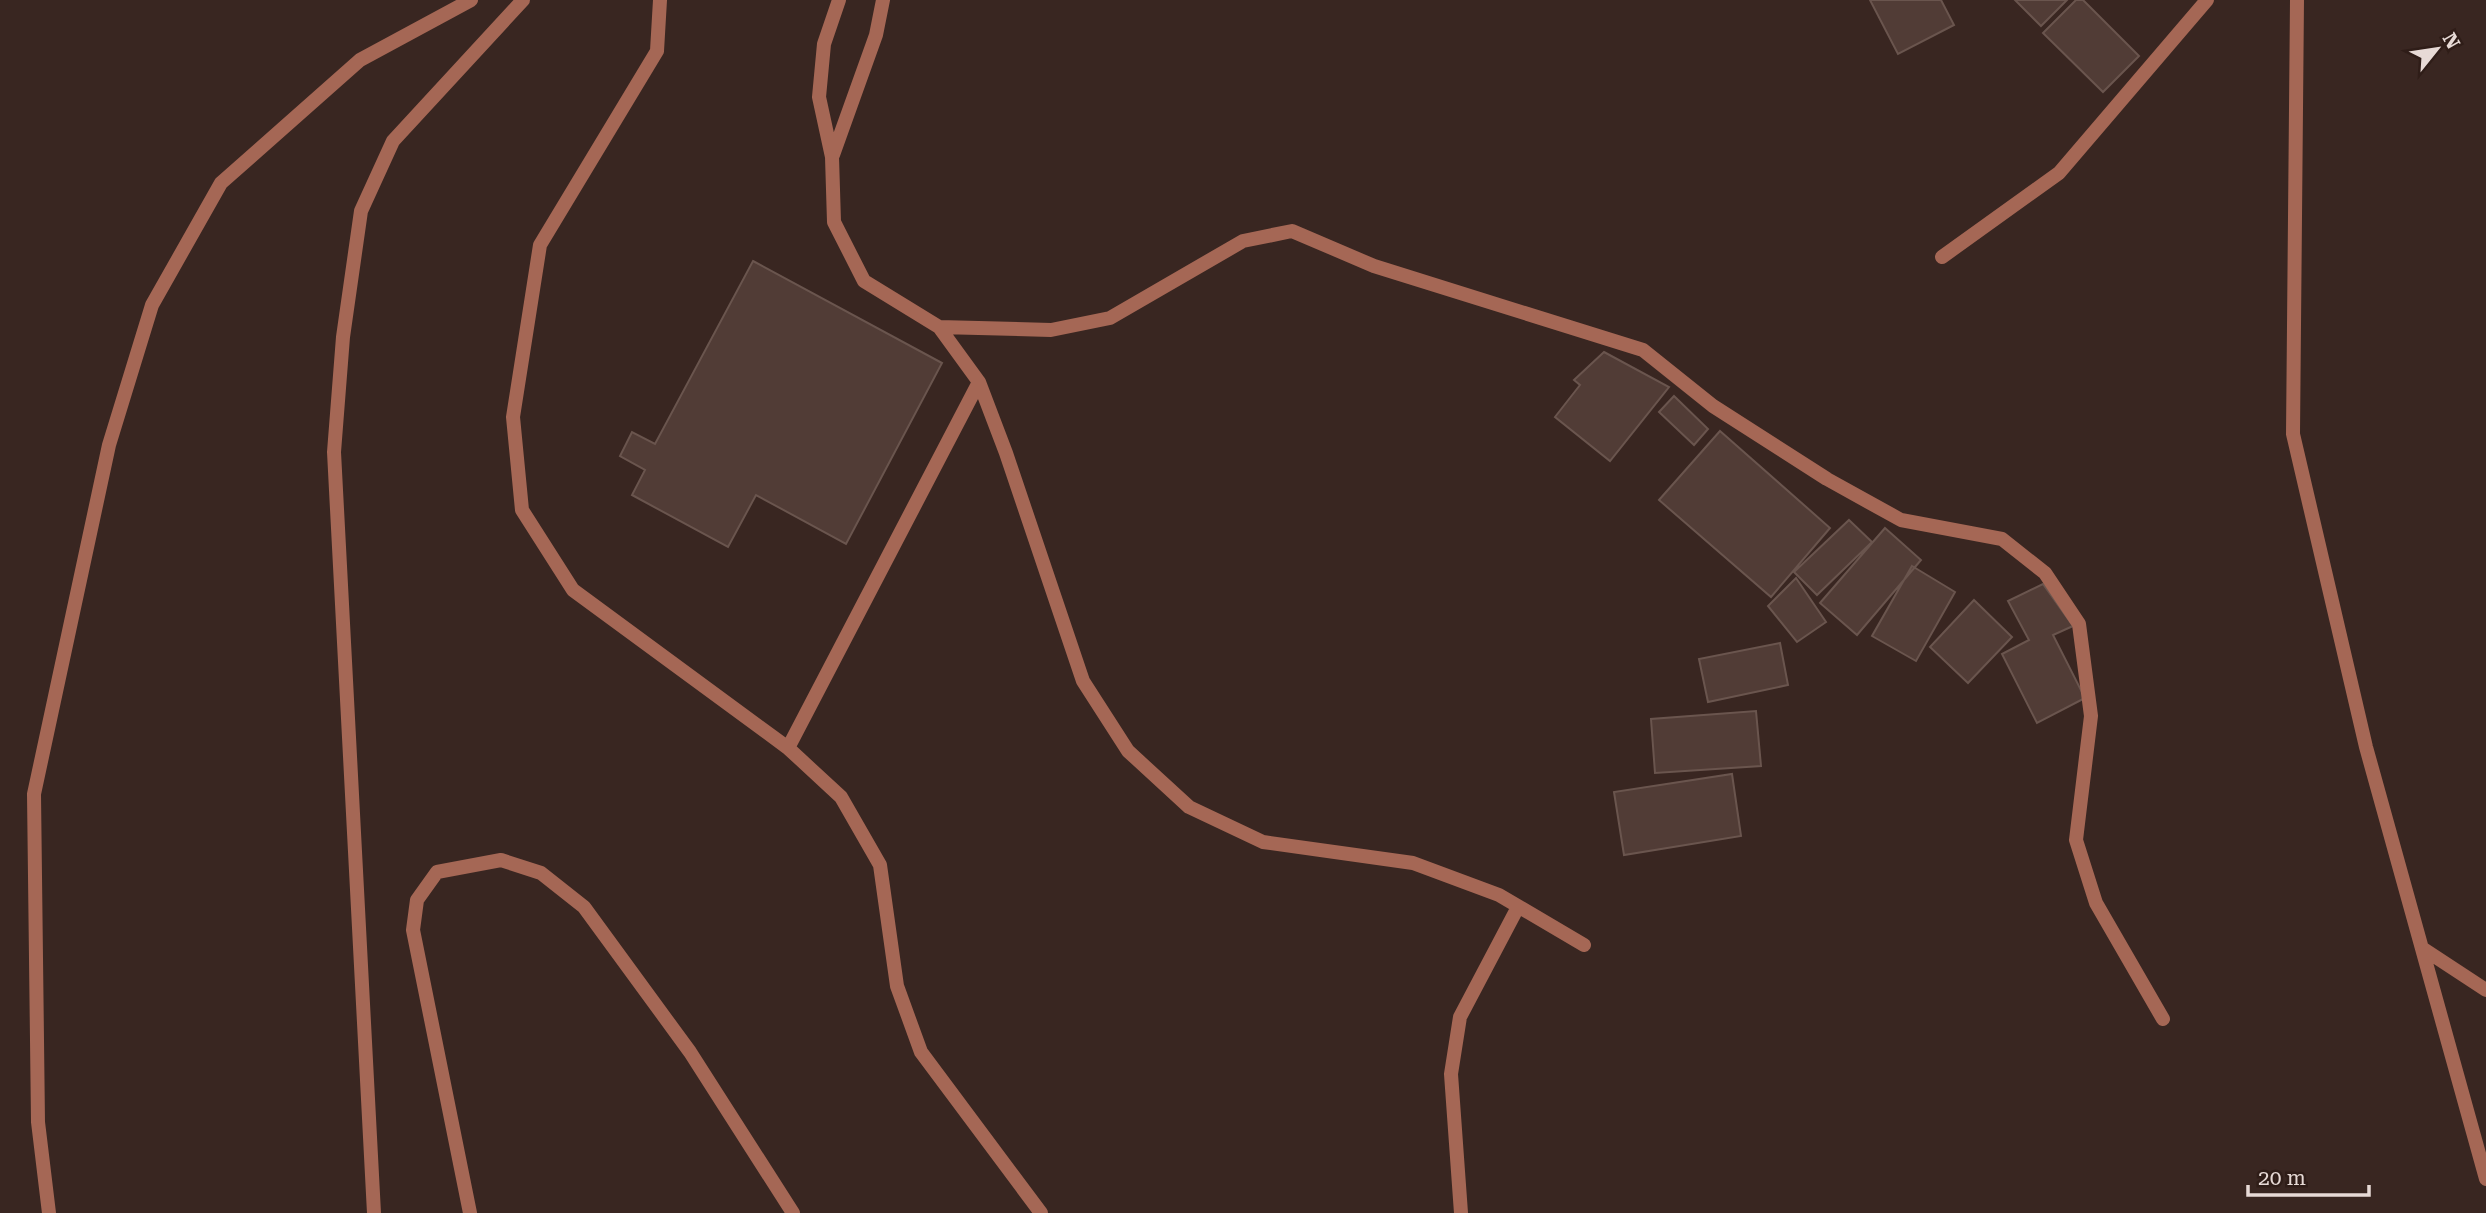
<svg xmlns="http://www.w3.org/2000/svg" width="2486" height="1213" font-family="'Roboto Serif',serif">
	<rect width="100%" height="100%" fill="#392621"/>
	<path fill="#513c36" stroke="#6a554e" stroke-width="2" d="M1870,0h71l13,25 -56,29z
		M2015,0h52l-26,26z
		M2076,0h7l56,56 -36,36 -60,-59z
		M753,261l189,102 -96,181 -90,-49 -28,52 -96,-52 13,-25 -25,-14 12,-24 23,12z
		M1604,352l65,35 -59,74 -55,-44 25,-32 -6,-5z
		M1674,396l34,33 -14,16 -35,-33z
		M1720,431l110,97 -59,69 -112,-97z
		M1849,520l23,22 -55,53 -23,-23z
		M1885,528l36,32 -64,75 -37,-32z
		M1912,566l43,26 -39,69 -44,-25z
		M1796,578l30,44 -29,20 -29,-36z
		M2043,584l30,42 -20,9 32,63 -48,25 -35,-69 27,-14 -21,-39z
		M1974,600l38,37 -44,46 -38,-36z
		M1780,643l8,42 -80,17 -9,-43z
		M1756,711l5,55 -106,7 -4,-54z
		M1732,774l9,62 -117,19 -10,-63z"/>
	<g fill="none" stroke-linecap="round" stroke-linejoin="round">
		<path stroke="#a56755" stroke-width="14" d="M660,0l-3,51 -117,194 -27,172 9,93 51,80 215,158 53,49 39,68 17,121 24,66 120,161
			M839,0l-15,44 -5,53 13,60 2,65 30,59 75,46 40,55 27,71 77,228 45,70 61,56 74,35 150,21 86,32 85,50
			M2297,0l-4,434 73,313 120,432
			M833,155l43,-120 7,-35
			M1942,257l117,-84 148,-173
			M939,327l112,3 59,-12 133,-77 49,-10 82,35 269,84 70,56 114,73 74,41 101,19 43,34 34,51 12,92 -15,124 20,63 67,116
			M788,748l191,-366
			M2422,948l64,42
			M49,1213l-11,-91 -4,-328 75,-349 43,-140 69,-122 139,-123 111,-60
			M374,1213l-40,-761 9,-115 18,-126 32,-70 130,-141
			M470,1213l-57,-283 4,-30 20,-28 64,-12 40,13 43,34 106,145 103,161
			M1461,1213l-10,-139 9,-57 58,-110"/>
	</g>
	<g transform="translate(2437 49) rotate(60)" stroke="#2f1d18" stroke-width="5" paint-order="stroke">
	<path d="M0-5L12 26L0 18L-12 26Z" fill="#e7dad6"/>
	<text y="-10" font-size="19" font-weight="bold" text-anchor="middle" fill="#e7dad6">N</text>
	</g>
	<path d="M2248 1185v10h121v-10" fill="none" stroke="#e7dad6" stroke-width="3.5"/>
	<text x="2258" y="1185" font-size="21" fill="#e7dad6" stroke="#2f1d18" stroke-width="5" paint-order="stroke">20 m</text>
</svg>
